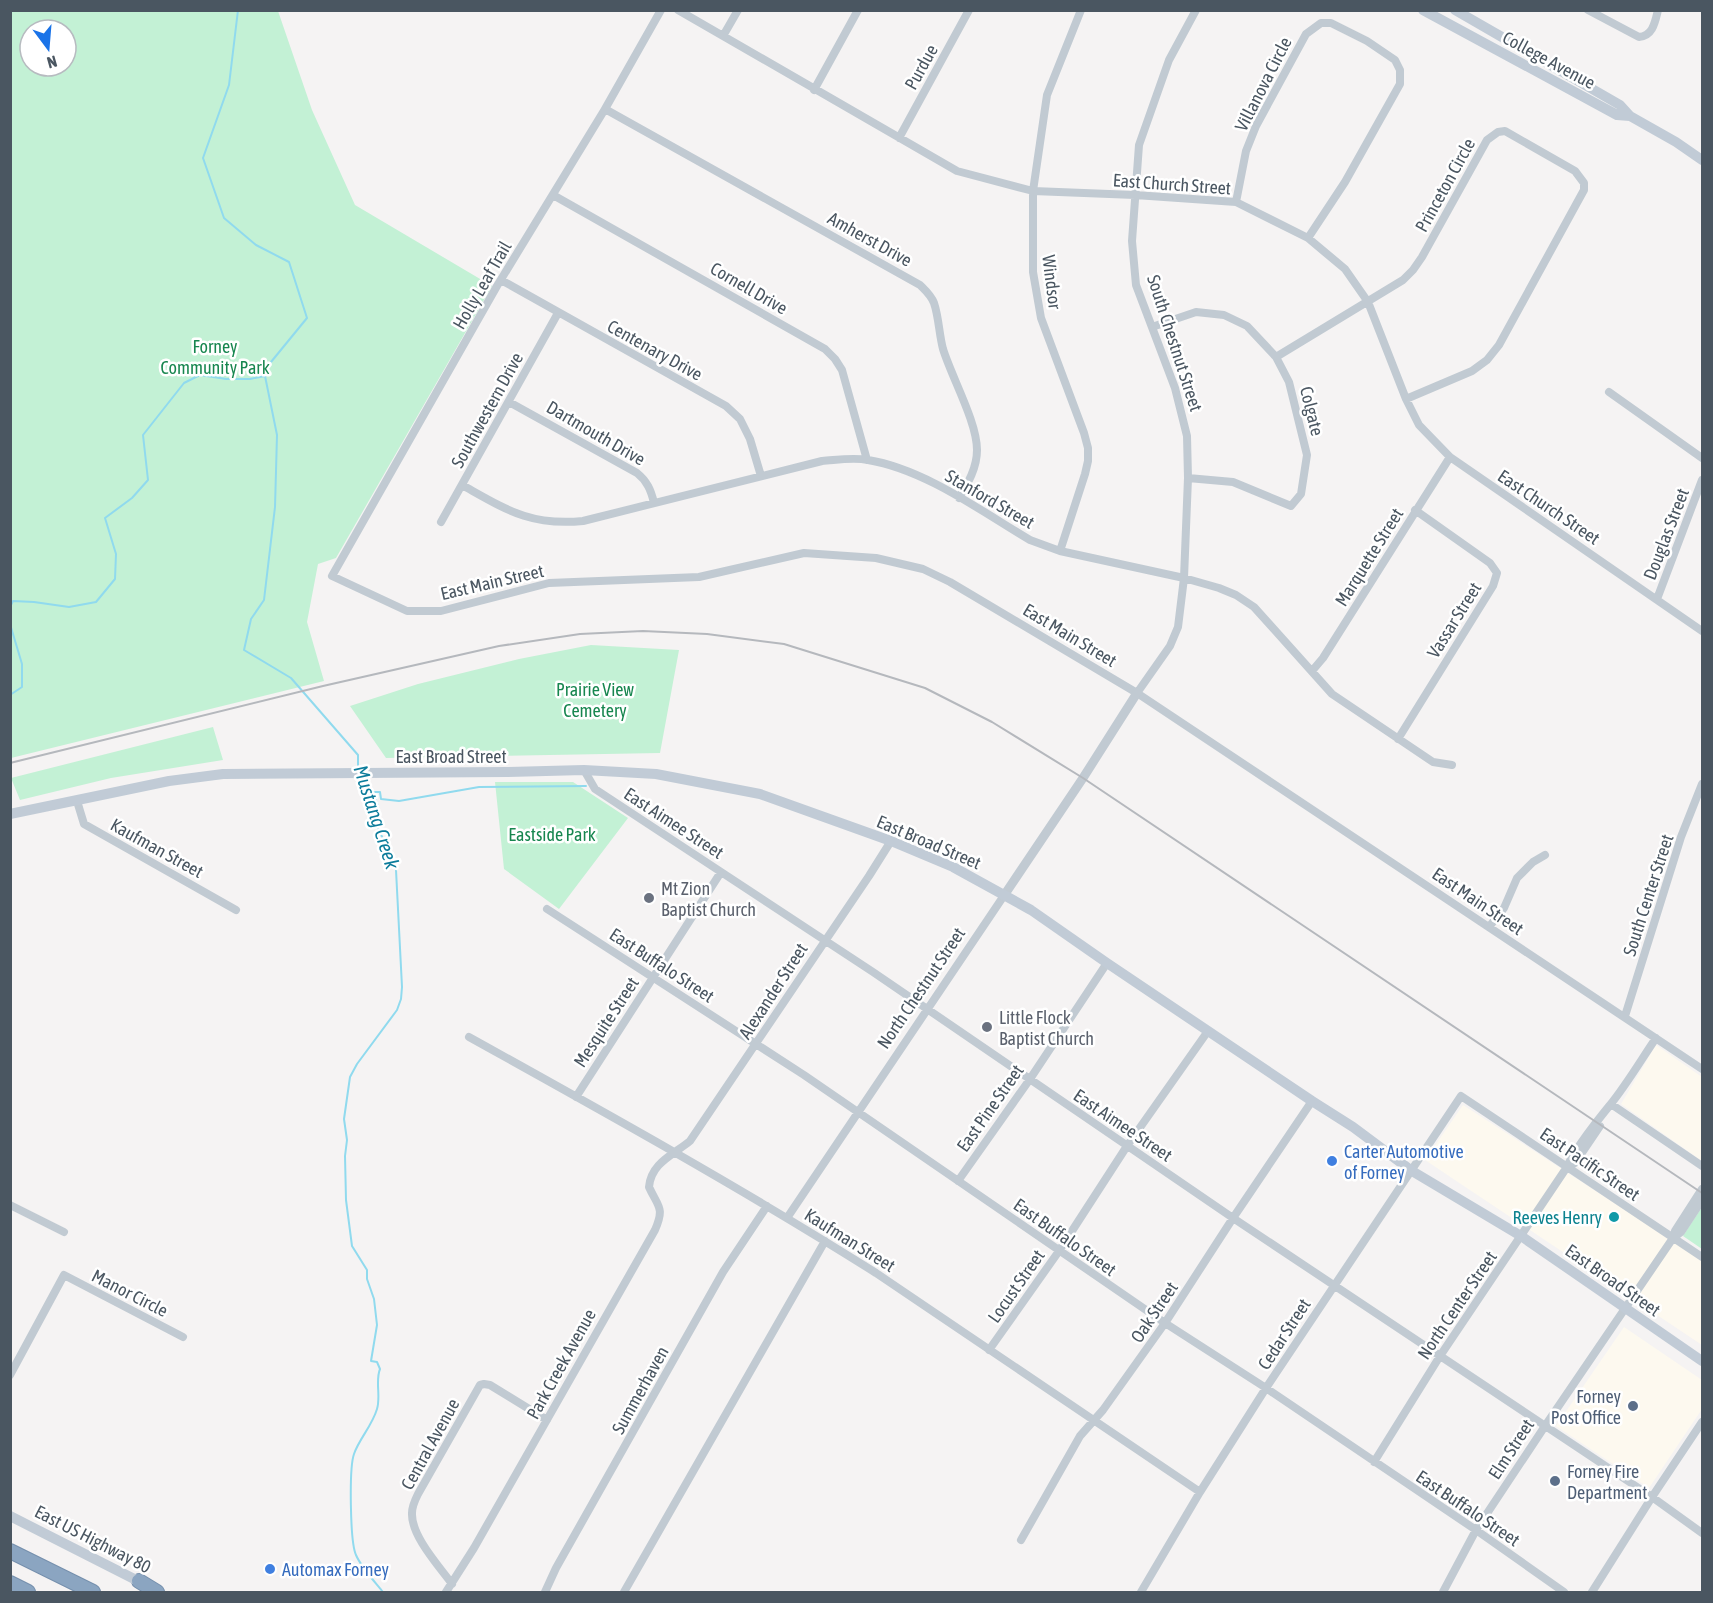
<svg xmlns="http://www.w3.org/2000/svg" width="1713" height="1603" font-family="'Asap Condensed',sans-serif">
	<rect width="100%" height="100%" fill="#f5f3f3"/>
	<path fill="#fdf9ef" d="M1656,1045l46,32v84l-81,-57z
		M1463,1105l239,155v85l-277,-185z
		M1624,1327l78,53v29l-53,79 -93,-62z"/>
	<path fill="#c3f1d5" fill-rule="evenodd" d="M10,11h268l34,99 43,95 137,81 -156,272 -18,6 -11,58 17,59 -313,77zM30,30h36v36h-36z
		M591,645l88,5 -19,103 -274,5 -36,-52 68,-22 101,-25z
		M213,727l10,33 -112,18 -91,22 -9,-22z
		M495,782h78l55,36 -69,91 -55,-40z
		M1702,1207v42l-19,-13z"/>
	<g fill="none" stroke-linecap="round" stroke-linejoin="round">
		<path stroke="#90daee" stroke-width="2" d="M238,10l-9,75 -26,73 21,60 32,27 33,17 18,56 -36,44 -6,14 12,59 -2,72 -11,93 -13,19 -7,31 47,28 67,77v11l2,4
			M10,607l3,-6 21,1 35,5 27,-5 19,-23 1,-25 -11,-36 27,-20 16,-18 -5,-45 41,-52 16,-8 26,4h24l15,-3
			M10,624l12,40v23l-12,8
			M364,777l9,15 5,14 -2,18 17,36 3,10 6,117 -1,12 -4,11 -40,54 -7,13 -6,42 3,21 -2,16 1,44 6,46 15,24v9l7,20 3,26 -6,36 6,1 3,7c-5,12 1,27 -3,40 -5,17 -18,30 -23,45 -5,14 -4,88 2,101 5,12 19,27 27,37
			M374,792h6l1,7 18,2 80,-14 107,-1"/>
		<defs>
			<path id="motorway" d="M10,1551l83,41
				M139,1581l18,11
				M10,1583l18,9"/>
		</defs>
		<use href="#motorway" stroke="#7690ad" stroke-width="16"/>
		<path stroke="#c1cad2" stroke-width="8" d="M661,10l-56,99 -108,177 -165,290 75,35h34l108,-28 150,-6 105,-24 72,5 47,11 27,13 187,111 565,376
			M678,10l279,161 76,20 102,4 101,7 72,36 37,31 23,33 38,97 13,26 31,32 252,174
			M1588,10l51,27c14,-1 16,-15 19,-27
			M723,36l15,-26
			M814,90l44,-80
			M605,109l315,176c5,5 11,10 14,18 5,15 5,31 9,46 9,29 34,73 34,101 0,18 -9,33 -18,48
			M899,138l70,-128
			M553,195l272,154 10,10 7,11 25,90
			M1236,202l10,-51 10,-25 50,-92 15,-11h10l36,18 28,19 5,10v14l-55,98 -37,56
			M501,280l225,126 14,13 10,20 11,37
			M1152,327l44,-15 28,3 23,11 29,31 13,25 18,73 -6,39 -10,12 -58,-24 -45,-4
			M1276,357l127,-77 10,-10 9,-13 65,-117 11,-8 7,-1 70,40 9,12v7l-85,155 -12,15 -15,11 -66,28
			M1609,392l93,66
			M509,402l128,71c10,8 14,17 17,30
			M462,485c45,25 68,41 121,36l239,-60c15,-1 31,-4 46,-1 56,9 113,51 162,80l30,11 124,27 35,10 17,7 18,12 78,87 101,68 19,3
			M441,522l117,-209
			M1060,551l25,-77 3,-13v-13l-4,-15 -43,-115 -8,-46v-81l14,-96 34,-85
			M1657,599l45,-119
			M1312,671l11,-13 127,-201
			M1137,693l33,-47 8,-19 6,-49 4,-100 -1,-42 -12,-48 -39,-103 -4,-44 7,-96 30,-85 27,-50
			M1398,739l95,-153 4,-13 -7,-10 -75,-53
			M584,770l11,19 278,183 360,246 419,279 50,36
			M77,801l7,23 152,86
			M547,909l257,166 361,248 101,65 210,142 88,62
			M1489,927l15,-19 13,-30 16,-16 12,-7
			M1625,1016l56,-179 21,-53
			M469,1037c137,76 274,152 407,236l324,219
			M576,1097l145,-225
			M1611,1104l91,62
			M1567,1167l8,-4 25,-37
			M958,1181l72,-102 77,-116
			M10,1205l54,27
			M787,1218l218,-324
			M1673,1238l8,-6 21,-32
			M989,1350l70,-99 68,-105 81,-115
			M10,1375l54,-100 119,62
			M1374,1462l66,-106 127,-189c8,-19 30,-46 43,-62 17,-21 31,-45 46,-67
			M1021,1540l59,-104 23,-26 62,-87 68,-105 79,-117
			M452,1584c-13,-18 -41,-48 -40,-71 0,-7 3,-13 6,-19l62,-109 4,-1 6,1 57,35
			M446,1592l28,-44 181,-318c10,-23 3,-23 -6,-43 2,-24 24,-32 41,-46l179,-265 22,-35
			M545,1592l11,-24 167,-296 44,-66
			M624,1592l201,-351
			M1141,1592l59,-100 66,-104 195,-292 241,161
			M1443,1592l33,-62 69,-104 128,-188 2,-7 27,-42
			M1592,1592l60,-95 50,-75"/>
		<path stroke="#c1cad2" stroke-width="9" d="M1005,894l78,-116 54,-85"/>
		<path stroke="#c1cbd6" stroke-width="10" d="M1423,10l194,105 13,1
			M1455,10l165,95 10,11 46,26 26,18
			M10,814l159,-33 54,-7 284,-2 77,-2 72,4 104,20 131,47 62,26 78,43 76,53 205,138 41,26 59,44 109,65 181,125
			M10,1516l134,68"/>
		<use href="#motorway" stroke="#8ba5c1" stroke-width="14"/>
		<path stroke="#b5b8bd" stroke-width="2" d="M10,763l313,-77 176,-40 81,-12 63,-3 64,3 77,10 141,44 67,34 91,56 619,415"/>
	</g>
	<g fill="#6b7280" stroke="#fff" stroke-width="2">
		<circle cx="649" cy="898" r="6"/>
		<circle cx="987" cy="1027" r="6"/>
	</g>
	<g fill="#3f7fe0" stroke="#fff" stroke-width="2">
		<circle cx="1332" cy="1161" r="6"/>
		<circle cx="270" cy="1569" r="6"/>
	</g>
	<circle fill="#0f9aa8" stroke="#fff" stroke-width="2" cx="1614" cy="1217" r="6"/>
	<g fill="#5c6f8a" stroke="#fff" stroke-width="2">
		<circle cx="1633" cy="1406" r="6"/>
		<circle cx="1555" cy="1481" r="6"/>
	</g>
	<g text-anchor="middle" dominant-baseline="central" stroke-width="5" stroke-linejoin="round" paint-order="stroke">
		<g font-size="18" fill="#4a5661" stroke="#fff">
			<text transform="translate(1549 60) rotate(28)">College Avenue</text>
			<text transform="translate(921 67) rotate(-61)">Purdue</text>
			<text transform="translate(1263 84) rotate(-63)">Villanova Circle</text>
			<text transform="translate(1172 184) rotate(4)">East Church Street</text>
			<text transform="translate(1445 185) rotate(-61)">Princeton Circle</text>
			<text transform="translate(870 239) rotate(29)">Amherst Drive</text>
			<text transform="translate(1052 282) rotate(83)">Windsor</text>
			<text transform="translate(482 285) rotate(-60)">Holly Leaf Trail</text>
			<text transform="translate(749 288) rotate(30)">Cornell Drive</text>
			<text transform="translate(1175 343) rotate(72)">South Chestnut Street</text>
			<text transform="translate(655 350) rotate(29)">Centenary Drive</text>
			<text transform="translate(487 410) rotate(-61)">Southwestern Drive</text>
			<text transform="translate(1312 411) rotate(76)">Colgate</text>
			<text transform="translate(596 433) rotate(30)">Dartmouth Drive</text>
			<text transform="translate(990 499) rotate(30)">Stanford Street</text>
			<text transform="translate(1549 507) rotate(34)">East Church Street</text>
			<text transform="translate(1666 534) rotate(-69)">Douglas Street</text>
			<text transform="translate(1369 557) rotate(-58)">Marquette Street</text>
			<text transform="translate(492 582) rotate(-13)">East Main Street</text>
			<text transform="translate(1454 620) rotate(-58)">Vassar Street</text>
			<text transform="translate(1070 635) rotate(31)">East Main Street</text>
			<text x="451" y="756">East Broad Street</text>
			<text transform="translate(674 823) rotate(33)">East Aimee Street</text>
			<text transform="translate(929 842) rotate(23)">East Broad Street</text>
			<text transform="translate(157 848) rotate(29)">Kaufman Street</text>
			<text transform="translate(1648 895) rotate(-72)">South Center Street</text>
			<text transform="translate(1478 901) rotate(34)">East Main Street</text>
			<text transform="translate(662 965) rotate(33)">East Buffalo Street</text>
			<text transform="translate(921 988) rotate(-56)">North Chestnut Street</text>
			<text transform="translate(773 991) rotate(-57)">Alexander Street</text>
			<text transform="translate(606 1022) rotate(-57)">Mesquite Street</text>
			<text transform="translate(990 1108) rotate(-55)">East Pine Street</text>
			<text transform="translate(1123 1125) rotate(34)">East Aimee Street</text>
			<text transform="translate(1590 1164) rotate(34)">East Pacific Street</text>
			<text transform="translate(1065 1237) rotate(35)">East Buffalo Street</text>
			<text transform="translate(850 1240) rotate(32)">Kaufman Street</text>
			<text transform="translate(1613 1280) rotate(35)">East Broad Street</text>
			<text transform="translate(1016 1286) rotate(-55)">Locust Street</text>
			<text transform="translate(130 1293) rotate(27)">Manor Circle</text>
			<text transform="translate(1457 1305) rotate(-56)">North Center Street</text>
			<text transform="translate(1154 1312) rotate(-56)">Oak Street</text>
			<text transform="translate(1284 1334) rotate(-57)">Cedar Street</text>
			<text transform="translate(561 1364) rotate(-61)">Park Creek Avenue</text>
			<text transform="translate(640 1390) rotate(-61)">Summerhaven</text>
			<text transform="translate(430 1444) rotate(-61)">Central Avenue</text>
			<text transform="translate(1511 1449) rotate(-57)">Elm Street</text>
			<text transform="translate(1468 1508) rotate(34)">East Buffalo Street</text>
			<text transform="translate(93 1539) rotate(27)">East US Highway 80</text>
		</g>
		<g font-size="18" fill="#17864f" stroke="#fff">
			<text x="215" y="346">Forney<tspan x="215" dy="21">Community Park</tspan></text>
			<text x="595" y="689">Prairie View<tspan x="595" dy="21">Cemetery</tspan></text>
			<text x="552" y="834">Eastside Park</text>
		</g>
		<g font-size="18" fill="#5b616d" stroke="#fff" text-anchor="start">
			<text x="661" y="888">Mt Zion<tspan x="661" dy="21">Baptist Church</tspan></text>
			<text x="999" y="1017">Little Flock<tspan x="999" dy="21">Baptist Church</tspan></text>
		</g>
		<g font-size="18" fill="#366cbe" stroke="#fff" text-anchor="start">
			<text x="1344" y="1151">Carter Automotive<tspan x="1344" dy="21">of Forney</tspan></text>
			<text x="282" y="1569">Automax Forney</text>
		</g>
		<g font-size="18" fill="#0d838f" stroke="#fff" text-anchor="end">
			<text x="1602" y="1217">Reeves Henry</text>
		</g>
		<g font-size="18" fill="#4e5e75" stroke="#fff" text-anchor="end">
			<text x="1621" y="1396">Forney<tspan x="1621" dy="21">Post Office</tspan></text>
			<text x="1567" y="1471" text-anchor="start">Forney Fire<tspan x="1567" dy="21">Department</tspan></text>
		</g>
		<g font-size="20" font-style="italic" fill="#0c7c9b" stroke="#fff">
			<text transform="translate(377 817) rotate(72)">Mustang Creek</text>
		</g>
	</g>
	<rect width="1713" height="1603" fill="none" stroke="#4a5661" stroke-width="24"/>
	<g transform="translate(48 48) rotate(164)"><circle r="28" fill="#ffffff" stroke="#b7bbc0" stroke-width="1.5"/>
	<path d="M0-4.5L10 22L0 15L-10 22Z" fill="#1a73e8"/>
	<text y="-9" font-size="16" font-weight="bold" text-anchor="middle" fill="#4a5661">N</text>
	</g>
</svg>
